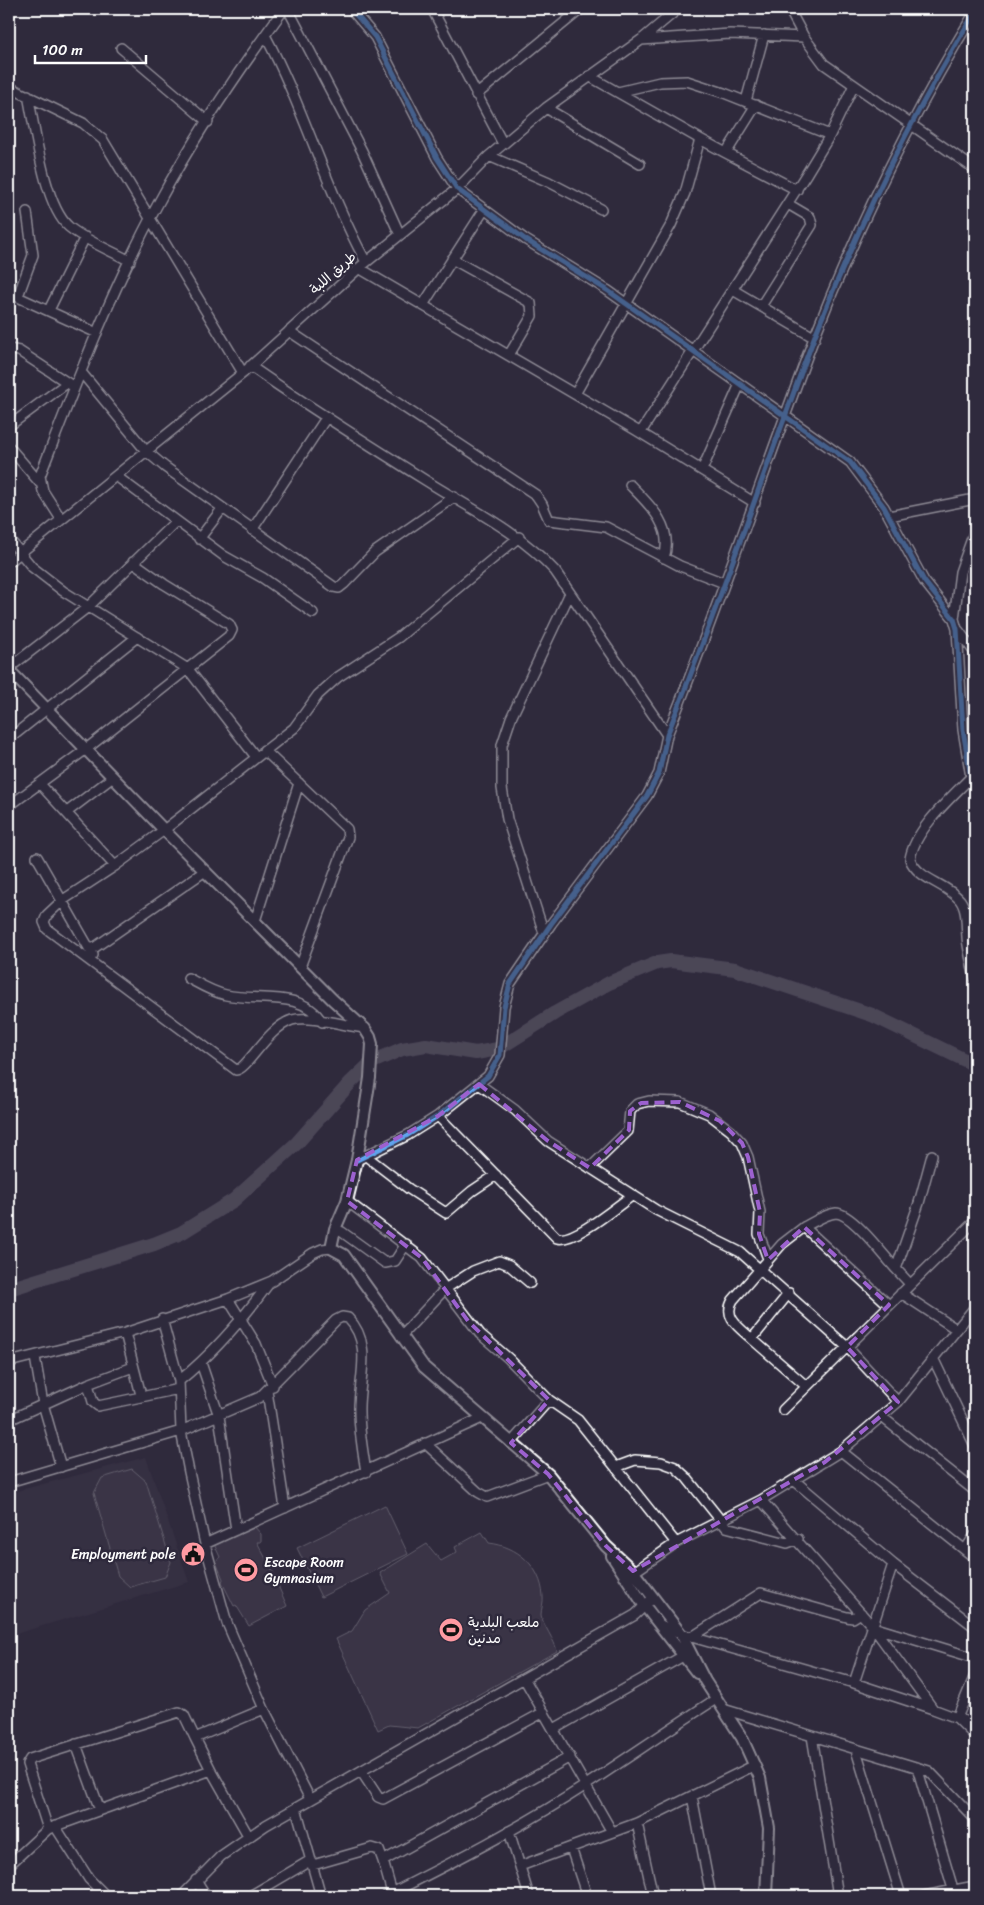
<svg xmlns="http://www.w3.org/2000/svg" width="984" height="1905" font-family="Sriracha,'Playpen Sans Arabic',sans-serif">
	<rect width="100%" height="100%" fill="#2f2a3d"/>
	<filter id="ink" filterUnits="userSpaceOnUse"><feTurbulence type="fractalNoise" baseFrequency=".02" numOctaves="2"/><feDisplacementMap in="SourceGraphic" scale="10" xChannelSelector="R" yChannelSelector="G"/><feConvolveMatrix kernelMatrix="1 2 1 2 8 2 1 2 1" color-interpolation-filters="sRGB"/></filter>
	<g filter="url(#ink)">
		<path fill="#3c3749" d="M146,1457l43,125 -180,54v-143z"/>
		<path fill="#464152" stroke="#a2a0a8" d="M132,1469l14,12 25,81 -6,15 -35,10 -12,-11 -24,-83 8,-15z
			M385,1505l23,49 -87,43 -24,-49z
			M253,1525l8,9v8h-4l22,41v5l8,18 -38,20 -13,-21 -2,1 -12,-24 1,-3 -7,-17 4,-5 -7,-15z
			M482,1532l7,11c28,3 52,23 54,53 1,6 -2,13 -2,19 1,8 14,26 16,36l-139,77 -29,-3 -11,5 -42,-91 16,-8 13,-21 25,-17 -10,-20 47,-29 14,17 16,-9 -2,-5z"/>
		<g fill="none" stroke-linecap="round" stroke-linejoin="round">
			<path stroke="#6d6a77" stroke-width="14" d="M9,1289l145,-45 27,-11 53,-33 63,-57 54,-61 21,-20 30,-13 24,-4 50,8 22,-4 57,-36 54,-30 48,-20 14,-2 64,8 137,46 103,50"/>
			<defs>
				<path id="minor" d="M288,9l74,142 38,84
					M351,9l24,28 62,121 20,31 69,51 81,50 243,172 34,45 40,74 30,38 3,10 6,101 8,47
					M432,9l71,135
					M789,9l15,28 20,27 151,105
					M265,35c39,73 61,154 101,227
					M641,40l89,-6 74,3
					M121,48l87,74
					M9,87l74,36 20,17 140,233
					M618,92l42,-10 27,-1 37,12 106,42
					M28,95c7,33 16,111 41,132 17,14 41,23 61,34
					M476,95l105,-86
					M746,101l18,-66
					M546,108l94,56
					M700,139l26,14 30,-48
					M726,153l71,37
					M489,156l60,26 52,27
					M452,259l79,44 1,13 -23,39
					M359,268l277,162 119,73
					M733,290l82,48
					M9,293l88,40
					M18,296l15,-41 -6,-43
					M423,305l61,-95
					M761,306l51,-81 -2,-8 -22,-13
					M49,310l36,-73
					M289,331l247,164 6,9 7,16 57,7 74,39 44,17
					M9,349l10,2 55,36
					M250,366c57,40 116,77 175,114 46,29 93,51 130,91l112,164
					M81,372l65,79 19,16 169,120 5,1 5,-4 31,-32 79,-55
					M575,394l96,-169 14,-32 15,-54 -111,-63
					M9,426l58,-43
					M641,432l166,-259 23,-38 23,-48
					M9,447l31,36
					M702,470l38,-86
					M116,476l108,80 39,22 50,35
					M630,485c20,20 44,42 34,73
					M889,516l86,-17
					M61,519l-18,-28 -3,-15c36,-93 71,-186 119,-274 36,-67 80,-132 125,-193
					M252,530l74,-112
					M9,539l23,28 31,24 125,78 68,88
					M199,539l23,-30
					M9,562l234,-189 116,-105 98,-79 32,-33 57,-48 95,-68 37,-31
					M954,619l6,-47 15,-42
					M959,631l16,22
					M9,668l79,-61 87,-85
					M9,739l128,-102
					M264,750l83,79 1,8 -48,130
					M975,773c-21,22 -60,55 -65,86 8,21 36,24 50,41 9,12 5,31 8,45 2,12 5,23 7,34
					M40,784l75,82
					M9,806l76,-56 144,-114 3,-6 -3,-6 -65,-40 -31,-22
					M67,812l46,-35
					M37,857l56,98
					M255,921l44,-138
					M544,933l-37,-114 -5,-31v-43l9,-27 59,-125
					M91,950l114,-79
					M188,978c13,7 24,14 38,17 33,7 76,-6 96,27
					M365,1028c-19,-2 -56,-13 -73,-8 -25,8 -45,50 -56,50l-181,-135 -8,-6 -3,-7 3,-7 16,-15 52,-34 49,-36 130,-102 24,-33 20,-18 61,-40 120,-100
					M479,1084l36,26 33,31 108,69 84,42 107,95 51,55
					M438,1116l119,122c17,5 60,-32 76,-43
					M366,1156l43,33 37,24 26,-22 24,-16
					M357,1160l51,-25 30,-19 50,-40 12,-21 4,-48 6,-23 41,-60 96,-128 12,-23 8,-38c53,-131 97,-265 147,-397 44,-113 98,-222 161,-326
					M590,1168l38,-37 2,-20 7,-7 12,-3 31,1 29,12 22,17 11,12 6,14 12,55 -1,22 9,25
					M347,1201l75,57 58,76 28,24 41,42 29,20 98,123
					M804,1227c10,-5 21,-13 32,-14 16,0 49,44 60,56
					M335,1229l7,3 43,31 10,-2 11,-17
					M910,1284l-14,-15 23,-66 13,-48
					M789,1293l-37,46c-11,-10 -30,-21 -19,-39l49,-56 22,-17 85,78
					M901,1293l55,36
					M228,1299l28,45 17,42
					M162,1319l17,62 2,50 8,41 16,72 22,79 37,86 46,90
					M125,1333l16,62
					M401,1336l44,-47 28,-18 26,-10 10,4 21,18
					M752,1339l54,47
					M35,1357l8,47 18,63
					M934,1360l41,86
					M9,1362l116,-29 103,-34 44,-18 41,-28 9,-4 9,-1
					M201,1363l18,53 17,114
					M179,1381c36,-29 64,-62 91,-99
					M88,1384l5,18 5,4 81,-17
					M267,1391l18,117
					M783,1410l192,-189
					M882,1417l93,74
					M9,1420l79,-36 45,-17
					M425,1443l53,49 9,5 61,-23
					M511,1443l38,-43
					M841,1451l134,107
					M616,1467l19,-7 26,2 14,5 11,10 40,50 61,16 11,-4
					M795,1481l98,83 82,63
					M9,1482l172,-51 79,-34 76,-77 6,-3 6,1c26,26 10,62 11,93 0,20 4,41 7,61
					M761,1500l112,127 60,82
					M205,1544l277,-126
					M965,1550l10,-15
					M628,1576l48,-33 85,-43 80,-49 57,-49 77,-95
					M660,1625l21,9 173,49 79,26 24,9 18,18
					M873,1627l102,31
					M692,1637l69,-44 86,24 6,1 8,-5
					M975,1675l-18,43 18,7
					M524,1678l88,154
					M854,1683l39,-119
					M723,1709l206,62 46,48
					M554,1729l129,-73
					M812,1736l26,160
					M76,1744l24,66
					M856,1750l45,146
					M917,1767l36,122
					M211,1770l-16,-32 69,-29
					M361,1771l17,26 5,2 161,-87
					M692,1796l19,100
					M296,1808l25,88
					M637,1823l16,73
					M55,1826l34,53 17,17
					M48,1829l-21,-65 3,-5 149,-47 5,3 11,23
					M509,1831l20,65
					M571,1848l16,48
					M9,1865l39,-36 163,-59 38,67
					M313,1865l59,-17 7,2 4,11
					M520,1866l117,-43 118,-58
					M196,1880l10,16
					M392,1893l-9,-32 187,-104
					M182,1896l39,-40 45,-31 369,-210 18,-17
					M250,1896l61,-36
					M386,1896c67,-34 136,-69 200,-111 43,-28 86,-58 130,-86
					M924,1896l51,-10"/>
				<path id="major" d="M9,670l155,160 169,170 32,29 5,8 2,7 -2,34 -13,82 -10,41 -12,28 -4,19 13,7 80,112 124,107 58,72 27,25 48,63 24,47 37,57 18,40 9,50 -3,68
					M612,1556l32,49 53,68"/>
			</defs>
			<use href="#minor" stroke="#fff" stroke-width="12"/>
			<use href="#major" stroke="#fff" stroke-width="14"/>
			<use href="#minor" stroke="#2f2a3d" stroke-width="9"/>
			<use href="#major" stroke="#2f2a3d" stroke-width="10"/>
			<defs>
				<path id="cycleway" d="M351,9l24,28 62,121 20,31 69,51 81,50 243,172 34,45 40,74 30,38 3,10 6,101 8,47
					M357,1160l51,-25 30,-19 50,-40 12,-21 4,-48 6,-23 41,-60 96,-128 12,-23 8,-38c53,-131 97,-265 147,-397 44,-113 98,-222 161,-326"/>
			</defs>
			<use href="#cycleway" stroke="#2f2a3d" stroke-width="8"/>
			<use href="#cycleway" stroke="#60a3ed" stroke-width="5"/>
		</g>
	</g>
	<path d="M0 0H984V1905H0ZM479,1084l69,57 42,27 39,-38 1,-19 11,-8 39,-1 40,19 22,22 6,14 12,55 -1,22 9,26 36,-33 85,78 -42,42 51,55 -73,60 -192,109 -27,-25 -58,-72 -37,-31 38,-43 -81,-79 -46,-63 -75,-57 10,-41 81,-44z" fill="#2f2a3d" fill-opacity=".55" fill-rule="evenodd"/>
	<path fill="none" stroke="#9c61cf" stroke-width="4" stroke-dasharray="10 6" stroke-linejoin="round" d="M479,1084l69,57 42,27 39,-38 1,-19 11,-8 39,-1 40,19 22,22 6,14 12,55 -1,22 9,26 36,-33 85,78 -42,42 51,55 -73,60 -192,109 -27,-25 -58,-72 -37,-31 38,-43 -81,-79 -46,-63 -75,-57 10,-41 81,-44z"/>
	<defs>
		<symbol id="civic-disc" viewBox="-11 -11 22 22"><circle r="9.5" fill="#ff9aa2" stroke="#2f2a3d"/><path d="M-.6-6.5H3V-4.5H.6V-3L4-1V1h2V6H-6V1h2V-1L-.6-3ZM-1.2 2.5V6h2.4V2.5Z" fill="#111"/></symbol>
		<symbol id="stadium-disc" viewBox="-11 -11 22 22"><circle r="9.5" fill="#ff9aa2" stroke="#2f2a3d"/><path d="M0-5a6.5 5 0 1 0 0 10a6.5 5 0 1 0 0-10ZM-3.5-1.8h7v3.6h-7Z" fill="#111"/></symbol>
	</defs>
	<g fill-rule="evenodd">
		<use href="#civic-disc" x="179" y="1540" width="28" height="28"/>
		<use href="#stadium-disc" x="232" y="1556" width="28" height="28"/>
		<use href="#stadium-disc" x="437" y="1616" width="28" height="28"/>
	</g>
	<g text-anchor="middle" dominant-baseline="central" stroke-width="5" stroke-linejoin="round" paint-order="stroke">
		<g font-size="14" fill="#fff" stroke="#2f2a3d">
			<text transform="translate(333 273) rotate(-41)">طريق اللبة</text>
		</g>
		<g font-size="14" fill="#fff" stroke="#2f2a3d" text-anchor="start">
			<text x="176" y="1554" text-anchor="end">Employment pole</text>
			<text x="264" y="1562">Escape Room<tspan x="264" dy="16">Gymnasium</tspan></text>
			<text x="468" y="1622">ملعب البلدية<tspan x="468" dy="16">مدنين</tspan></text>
		</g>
	</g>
	<rect width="984" height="1905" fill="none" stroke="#2f2a3d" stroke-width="30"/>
	<rect x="15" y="15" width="954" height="1875" fill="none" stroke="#fff" stroke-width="2" filter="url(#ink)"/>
	<path d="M35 55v8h111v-8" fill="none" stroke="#ffffff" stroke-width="2.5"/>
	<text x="42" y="55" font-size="15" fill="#ffffff" stroke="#2f2a3d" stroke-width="4" paint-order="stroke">100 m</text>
</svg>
